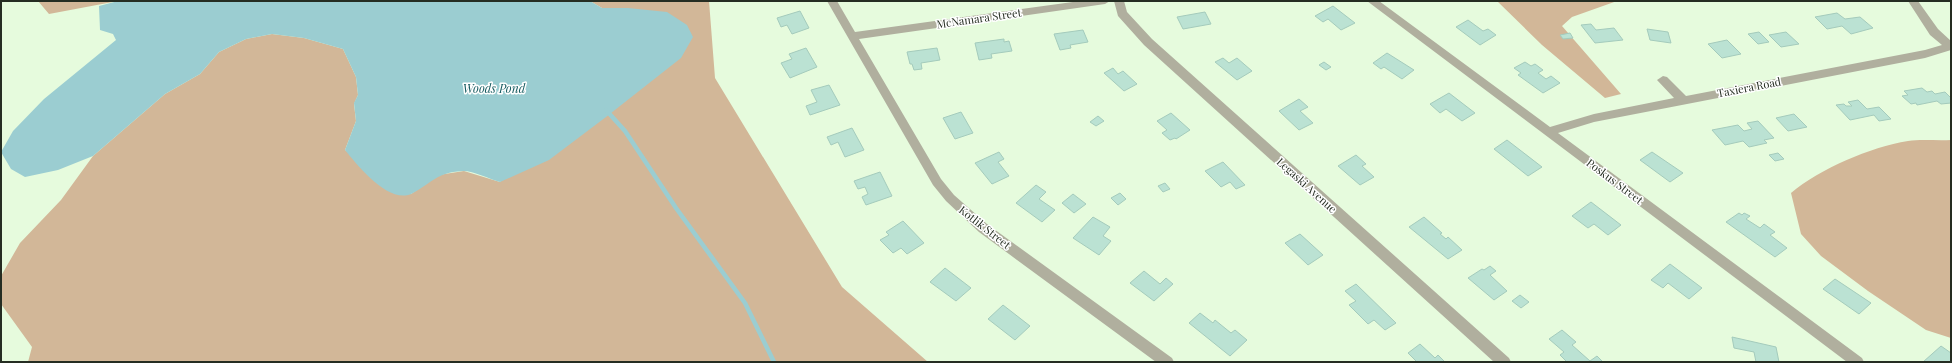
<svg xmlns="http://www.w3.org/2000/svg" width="1952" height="363" font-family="'Playfair Display',serif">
	<rect width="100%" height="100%" fill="#e6fbdd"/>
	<path fill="#d2b798" d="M38,1h80l-69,13z
		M590,1h119l6,77 127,209 86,75h-900l4,-15 -31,-43v-28l19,-33 41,-43 32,-44 72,-62 35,-20 19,-22 27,-13 26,-5 32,4 39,11 13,28 2,18 -4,9 2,17 -11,29 66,44 27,-19 26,-4 36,11 128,-174h-26z
		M1497,1h120l-45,16 -10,9 59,68 -16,4 -63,-53z
		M1951,140v198l-25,-8 -58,-39 -47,-35 -20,-22 -10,-41c29,-24 79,-46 117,-52 14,-2 29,0 43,-1z"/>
	<path fill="#9bcdd1" d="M118,1h472l12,7h26l39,4 20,13 6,12 -12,21 -75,59 -57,43 -49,22c-10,-3 -29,-12 -38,-11 -26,2 -29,11 -49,22 -23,13 -55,-27 -68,-43l11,-29 -2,-18 4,-8 -2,-18 -13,-28 -39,-11 -32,-4 -26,5 -27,13 -19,22 -35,20 -72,62 -35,14 -33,7 -14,-8 -10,-17 12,-21 31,-32 72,-59 -3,-6 -13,-4 -1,-24z"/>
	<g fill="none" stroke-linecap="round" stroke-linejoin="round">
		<path stroke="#9bcdd1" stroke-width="4.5" d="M606,110l19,21 51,77 69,95 29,59"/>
	</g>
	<path fill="#bbe2d3" stroke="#a4cbbc" d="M1333,6l22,17 -14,7 -13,-11 -5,3 -8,-6z
		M800,11l9,17 -17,6 -5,-9 -6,2 -4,-9z
		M1205,12l6,12 -28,5 -6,-12z
		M1837,13l8,6 15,-2 13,11 -22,6 -9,-8 -15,3 -12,-12z
		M1468,20l15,11 5,-2 8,6 -16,10 -24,-18z
		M1591,24l5,6 18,-2 9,12 -28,3 -14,-18z
		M1647,29l21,3 3,11 -21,-3z
		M1083,30l5,12 -18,3 1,3 -11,2 -6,-16z
		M1759,32l10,10 -11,2 -10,-10z
		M1786,32l13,12 -18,3 -12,-12z
		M1570,33l3,5 -10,1 -3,-4z
		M1004,39v3l5,-1 3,10 -21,3 1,4 -13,2 -4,-17z
		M1727,40l14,14 -19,4 -14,-14z
		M806,48l11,19 -27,11 -9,-15 11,-4 -3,-5z
		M937,48l3,12 -19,3 1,6 -8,1 -2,-6h-2l-3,-12z
		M1387,53l27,17 -12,9 -18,-12 -3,2 -8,-6z
		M1223,58l6,5 8,-5 15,13 -15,9 -22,-18z
		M1324,62l7,5 -5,3 -7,-5z
		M1525,62l6,4 4,-2 8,6 -5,3 8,6 5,-3 9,7 -17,10 -25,-18 3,-2 -7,-5z
		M1113,68l5,6 5,-3 14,13 -13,7 -20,-18z
		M829,85l11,20 -30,10 -4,-9 11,-4 -6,-12z
		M1922,88l5,4 5,-1 3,3 10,-2 6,6v5l-10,1 -4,-3 -20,4 -1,-2 -5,1 -9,-8 6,-1 -4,-4z
		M1449,93l26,20 -13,8 -16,-12 -6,4 -10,-9z
		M1299,99l9,8 -8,4 13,12 -14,7 -20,-19z
		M1858,100l9,9 12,-2 12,12 -12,2 -5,-6 -24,5 -14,-15 8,-1 2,2h6l-4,-4z
		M961,112l12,21 -18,6 -12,-21z
		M1171,113l19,17 -14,9 -1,-1 -5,2 -8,-7 5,-3 -10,-9z
		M1794,114l13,13 -19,4 -12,-13z
		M1098,116l6,5 -8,5 -6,-4z
		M1758,121l16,17 -10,2 3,3 -18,4 -6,-6 -18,4 -13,-15 26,-5 6,6 8,-2 -5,-6z
		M852,128l12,22 -19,7 -7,-15 -7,3 -4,-8z
		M1507,140l35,27 -14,9 -34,-27z
		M999,152l5,7 -6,3 11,14 -17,8 -17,-21z
		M1652,152l31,21 -13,9 -30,-22z
		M1778,153l6,6 -9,2 -6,-6z
		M1356,155l10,9 -4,2 12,11 -14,8 -22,-19z
		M1223,162l22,23 -9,4 -6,-7 -9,5 -16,-16z
		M880,172l12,24 -26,9 -4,-8 6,-3 -3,-7 -7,2 -4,-8z
		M1165,183l5,6 -7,3 -5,-6z
		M1036,185l10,7 -7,7 16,11 -13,12 -26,-19z
		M1120,193l6,6 -8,6 -7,-7z
		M1073,194l13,10 -12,9 -12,-10z
		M1591,202l30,23 -13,10 -14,-11 -6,4 -16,-12z
		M1739,213l3,2 2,-2 6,3 -4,3 14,9 4,-4 11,8 -5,3 17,13 -12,9 -49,-35z
		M1093,217l17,10 -7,9 8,5 -12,14 -26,-17z
		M1424,217l18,16 -2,1 6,5 2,-2 14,13 -14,9 -39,-32z
		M903,221l21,22 -17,11 -6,-6 -8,5 -13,-13 9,-5 -3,-3z
		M1300,234l23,21 -15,10 -23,-22z
		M1670,264l32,24 -13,11 -21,-16 -5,5 -12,-8z
		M1490,266l6,5 -6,4 17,16 -13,9 -26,-22 14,-9 2,1z
		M945,268l26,20 -15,13 -26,-19z
		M1144,271l16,13 6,-6 7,6 -19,17 -24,-18z
		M1835,279l36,24 -12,11 -36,-25z
		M1356,284l40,39 -11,7 -11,-10 -6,4 -19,-19 7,-4 -11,-10z
		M1520,295l9,7 -8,6 -9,-7z
		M1003,305l27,21 -15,14 -27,-21z
		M1200,313l13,10 2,-3 16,13 4,-3 12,10 -17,16 -41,-33z
		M1562,330l14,12 -4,3 18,16 7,-5 6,6h-36l-7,-7 4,-3 -15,-13z
		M1732,337l44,10 3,15h-23l-2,-10 -20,-4z
		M1420,344l15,14 3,-3 7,7h-28l-9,-9z
		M1941,346l10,7v9h-28z"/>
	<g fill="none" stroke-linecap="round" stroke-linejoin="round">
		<path fill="#b0af9e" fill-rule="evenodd" d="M827,1h10l18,31 225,-31h30l-5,3 -246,35 82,140 13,16 33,29 185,134 2,4h-18l-177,-130 -33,-31 -13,-16z
			M1114,1h10l3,11 25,27 357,319 2,4h-17l-350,-317 -26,-29z
			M1367,1h12l171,126 44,-13 80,-16 -17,-18 6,-4 4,1 19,19 239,-46 17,-5 -12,-10 -22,-34h10l20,28 13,12v9l-26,8 -331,64 -36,11 304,225 2,4h-17z"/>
	</g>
	<g text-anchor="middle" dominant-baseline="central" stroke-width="3" stroke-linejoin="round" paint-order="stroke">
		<g font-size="11" fill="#252d22" stroke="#fff">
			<text transform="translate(979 18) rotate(-8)">McNamara Street</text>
			<text transform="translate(1749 87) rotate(-11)">Taxiera Road</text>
			<text transform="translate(1615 181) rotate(37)">Poskus Street</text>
			<text transform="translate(1307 185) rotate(42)">Legaski Avenue</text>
			<text transform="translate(985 227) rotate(38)">Kotlik Street</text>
		</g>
		<g font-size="12" font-style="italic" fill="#13595e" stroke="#fff">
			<text x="494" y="88">Woods Pond</text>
		</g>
	</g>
	<rect width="1952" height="363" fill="none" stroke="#252d22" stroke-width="4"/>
</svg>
